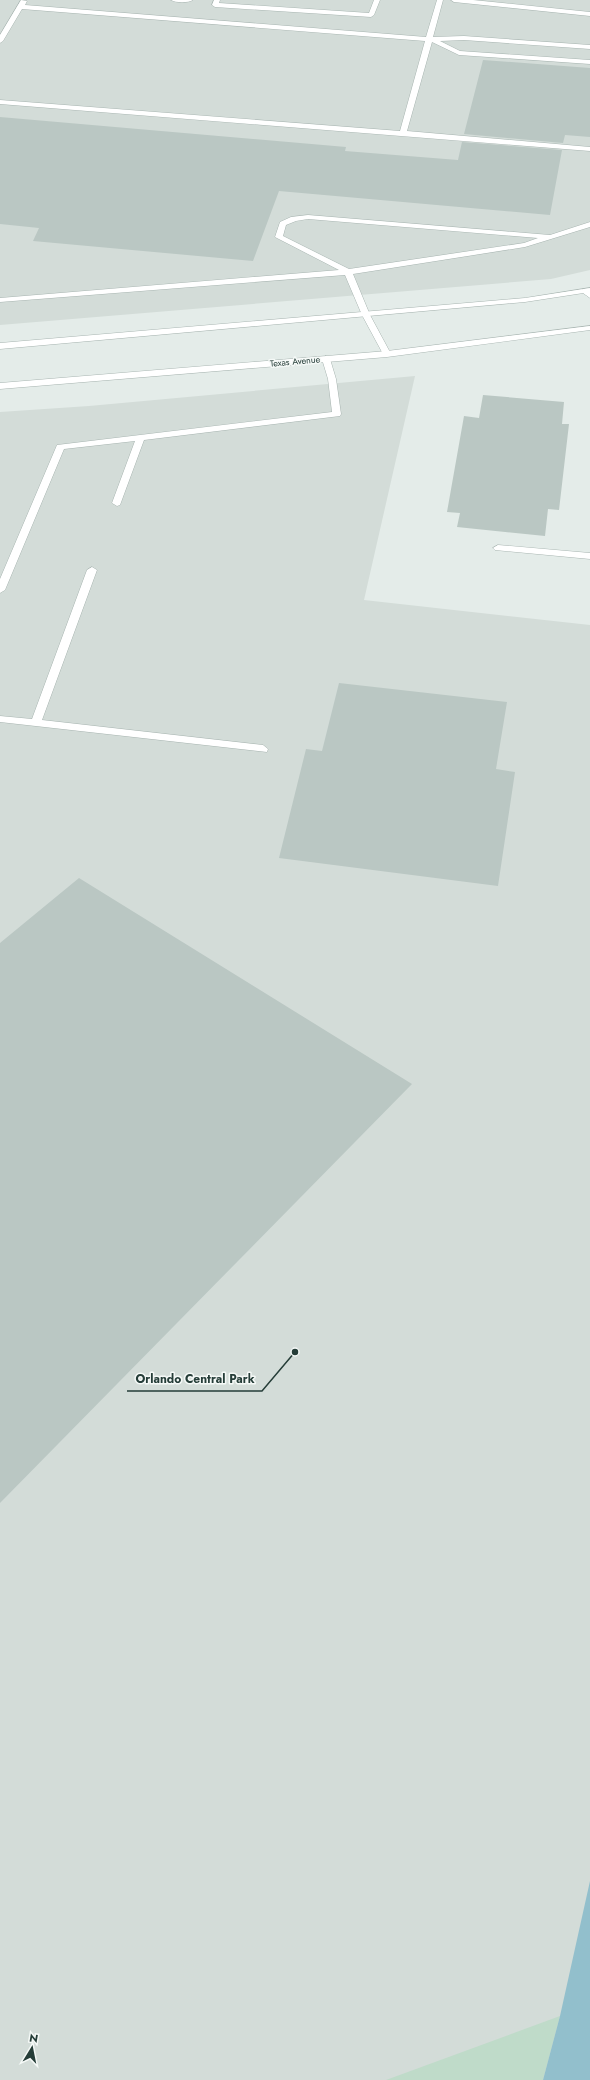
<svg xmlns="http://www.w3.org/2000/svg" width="590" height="2080" font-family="Jost,sans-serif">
	<rect width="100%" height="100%" fill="#e4ece9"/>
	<path fill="#d3dcd8" d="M0,0h590v270l-39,9 -551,46z
		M415,376l-51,224 226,25v1455h-590v-1668l89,-6z"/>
	<path fill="#bfdbc9" d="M560,2016l-17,64h-157z"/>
	<path fill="#92bfcc" d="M590,1881v199h-47l17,-64z"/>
	<path fill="#bac7c3" d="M483,60l107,8v69l-25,-2 -2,8 -99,-9z
		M0,117l346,30 -1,4 113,9 4,-18 100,8 -12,65 -271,-24 -26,70 -220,-20 6,-13 -39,-4z
		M483,395l81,7 -2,22h7l-10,86 -11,-1 -3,27 -88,-9 3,-14 -13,-1 17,-96 15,2z
		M339,683l168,19 -11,67 19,3 -17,114 -219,-28 27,-109 16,2z
		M79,878l333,206 -412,419v-560z"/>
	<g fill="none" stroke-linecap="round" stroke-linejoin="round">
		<defs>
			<path id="service" d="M21,0l6,1 -2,4 401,32 11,-37h6l-10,37 31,-1 126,9v4l-126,-9 -24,1 20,10 130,9v4l-131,-9 -27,-13 -25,89 183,16v4l-590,-47v-4l400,31 25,-90 -403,-32 -19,32 -3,2v-8z
				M171,0h22c-5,3 -17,3 -22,0z
				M214,0h6l-1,3 150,10 5,-13h6l-6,15 -3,2 -156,-10 -3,-2z
				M451,0h22l117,12v4l-136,-14z
				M308,215l242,20 40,-13v5l-65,20 -172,27 17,41 -4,2 -4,-2 -17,-40 -345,27v-4l339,-28 -64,-33 5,-15 11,-5zM308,219l230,19 -14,5 -175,26 -66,-33 3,-11 10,-4z
				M326,356l4,3 6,20 5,35 -1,2 -196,24 -24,65 -3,1 -5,-3 23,-62 -71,8 -59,141 -5,3v-14l57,-134 275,-33 -4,-33 -6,-20z
				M498,545l92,8v6l-95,-9 -2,-2z
				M92,567l5,3 -55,150 221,25 5,4 -1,3 -267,-30v-6l32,3 55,-149z"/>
			<path id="minor" d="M583,289l7,2v7l-7,-5z
				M363,313l7,2 21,39 -1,2 -7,-2 -21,-39z"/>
			<path id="tertiary" d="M590,288v4l-65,10 -525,47v-6l525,-45z
				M590,326v4l-203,27 -387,32v-6l387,-32z"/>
		</defs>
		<use href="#service" stroke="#a7b4b0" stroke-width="1"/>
		<use href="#minor" stroke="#a7b4b0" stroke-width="1"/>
		<use href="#tertiary" stroke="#a7b4b0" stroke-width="1"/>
		<use href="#service" fill="#fff" fill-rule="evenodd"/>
		<use href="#minor" fill="#fff" fill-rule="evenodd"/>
		<use href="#tertiary" fill="#fff" fill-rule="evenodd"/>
	</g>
	<g text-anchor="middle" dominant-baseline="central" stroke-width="3" stroke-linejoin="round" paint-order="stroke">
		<g font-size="9" fill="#253d38" stroke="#f5f9f7">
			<text transform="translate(295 361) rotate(-5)">Texas Avenue</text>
		</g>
	</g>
	<path fill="none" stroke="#253d38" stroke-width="1.5" d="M295 1352L262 1391H127"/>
	<circle fill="#253d38" stroke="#f5f9f7" stroke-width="1.5" cx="295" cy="1352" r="4"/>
	<g font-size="12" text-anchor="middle" font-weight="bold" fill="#253d38" stroke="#f5f9f7" stroke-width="3" stroke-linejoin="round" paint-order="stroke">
		<text x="195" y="1383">Orlando Central Park</text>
	</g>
	<g transform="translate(32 2048) rotate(10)" stroke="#f5f9f7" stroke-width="3" paint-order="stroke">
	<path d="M0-3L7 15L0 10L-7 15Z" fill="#253d38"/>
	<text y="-6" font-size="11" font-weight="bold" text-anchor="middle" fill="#253d38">N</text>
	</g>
</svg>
